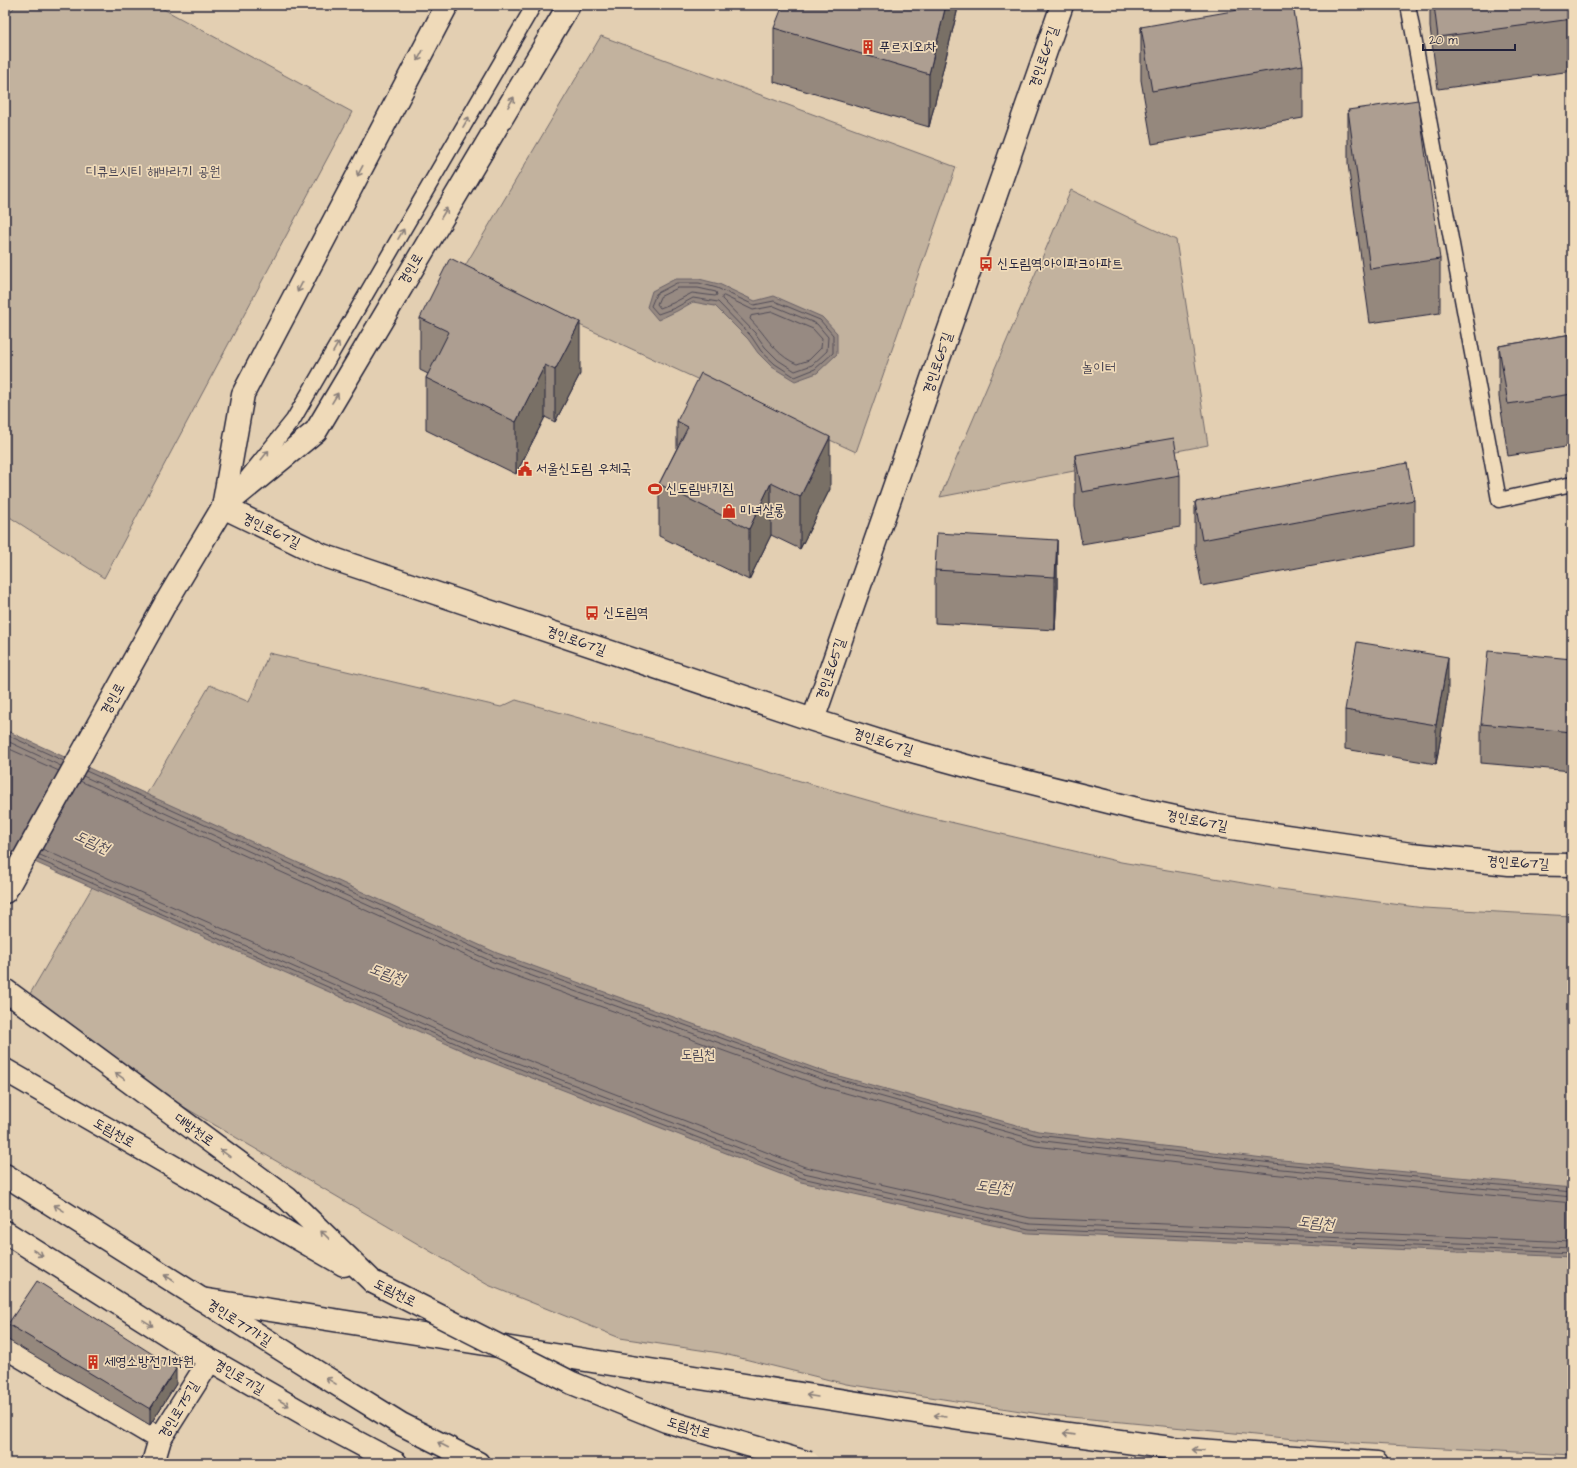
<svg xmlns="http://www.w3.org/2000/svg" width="1577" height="1468" font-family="'Architects Daughter','Poor Story',sans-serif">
	<rect width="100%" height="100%" fill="#e3cfb2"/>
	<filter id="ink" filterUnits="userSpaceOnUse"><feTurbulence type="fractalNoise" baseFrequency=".025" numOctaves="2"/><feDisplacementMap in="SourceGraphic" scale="8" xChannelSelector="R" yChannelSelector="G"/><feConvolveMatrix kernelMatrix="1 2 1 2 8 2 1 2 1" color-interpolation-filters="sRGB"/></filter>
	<g filter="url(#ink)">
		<path fill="#c2b29e" stroke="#726a6c" d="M16,5h140l196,107 -248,466 -99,-64v-495z
			M601,36l355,131 -100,285 -394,-181z
			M1071,190l105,50 32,205 -268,52z
			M269,653l232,54 15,-7 400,114 205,48 151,26 152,20 148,8v539l-256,-14 -276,-27 -194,-30 -126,-31 -100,-15 -132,-53 -468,-274 190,-326 39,17z"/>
		<path fill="#978a82" stroke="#686066" d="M675,279h24l20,5 36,17 19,-5 48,21 15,16v21l-20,19 -22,8 -23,-14 -14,-14 -10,-14 -33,-33 -22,-4 -16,9 -19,9 -11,-13 5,-16z
			M5,730l492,223 331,120 210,58 234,28 300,29v69l-544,-24 -227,-51 -331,-128 -465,-205z"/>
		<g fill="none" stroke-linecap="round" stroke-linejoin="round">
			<path stroke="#514c57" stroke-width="1" d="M677,283h22l18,5 37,17 20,-4 46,19 13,15v18l-18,16 -20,8 -20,-13 -14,-13 -10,-15 -33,-34 -25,-4 -18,10 -17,6 -7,-8 5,-12z
				M678,288h20l18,4 1,3 -2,1 -23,-3 -19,10 -13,5 -3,-4 3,-7z
				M724,296l29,14 21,-4 43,18 11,13 -1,14 -15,14 -17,6 -17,-11 -13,-13 -10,-14 -33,-34v-2z
				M773,312l40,17 9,10 -1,9 -12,12 -12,4c-17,-7 -26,-20 -37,-34 -3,-4 -7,-7 -10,-11l1,-3z
				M5,734l59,27
				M5,740l56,26
				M5,747l54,24
				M86,771l409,186 332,119 210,59 235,28 300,29
				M83,776l410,186 333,119 210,59 235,28 301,29
				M80,781l411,186 333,120 211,59 235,28 302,29
				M42,849l433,191 330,127 225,51 542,24
				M40,855l433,191 331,127 226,51 542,24
				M37,859l434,191 331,128 227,51 543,24"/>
			<defs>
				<path id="service" d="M1408,5l91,495 73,-16
					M244,481l49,-61 241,-415"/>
				<path id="minor" d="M5,1347l155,92
					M153,1463l7,-24 50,-79"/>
				<path id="tertiary" d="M223,507l99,48 491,165 88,28 87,24 145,36 84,18 194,28 98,10 63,1
					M813,720l249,-715"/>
				<path id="secondary" d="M5,1175l312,197 84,52 77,39
					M5,1232l174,110 136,78 81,43"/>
				<path id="primary" d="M223,507l20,-113 204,-389
					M5,892l160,-288 58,-97 93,-76 253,-426
					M5,990l282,208 86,84
					M5,1070l339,195
					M201,1299l758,120 212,29 206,15"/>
			</defs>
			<use href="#service" stroke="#22223b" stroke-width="17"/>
			<use href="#minor" stroke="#22223b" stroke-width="25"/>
			<use href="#tertiary" stroke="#22223b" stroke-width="25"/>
			<use href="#secondary" stroke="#22223b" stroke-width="25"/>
			<use href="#primary" stroke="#22223b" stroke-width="25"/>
			<use href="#service" stroke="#efdab9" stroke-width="14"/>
			<use href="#minor" stroke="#efdab9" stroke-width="22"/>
			<use href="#tertiary" stroke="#efdab9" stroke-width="22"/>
			<use href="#secondary" stroke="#efdab9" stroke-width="22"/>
			<use href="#primary" stroke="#efdab9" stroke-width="22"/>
			<defs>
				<path id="primary-bridge" d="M373,1282l199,101 94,38 143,42"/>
			</defs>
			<use href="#primary-bridge" stroke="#22223b" stroke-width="25" stroke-linecap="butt"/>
			<use href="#primary-bridge" stroke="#efdab9" stroke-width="22"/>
		</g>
		<path fill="#95887d" stroke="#22223b" d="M957,5v7l-28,115 -155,-45v-54z
			M1430,5h142v66l-134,18 -8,-62z
			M1141,27l162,38v53l-151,26 -11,-64z
			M1348,110l92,149v54l-70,10 -22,-159z
			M420,318l160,56 -25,48 -10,-5 -29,57 -90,-44v-52l2,-4 -8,-4z
			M1572,334v112l-64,10 -9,-59v-51z
			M677,421l153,68 -30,60 -29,-14 -22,45 -90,-44v-52l18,-36z
			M1075,455l105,20v52l-98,17 -7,-37z
			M1414,500v46l-212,40 -7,-37v-47z
			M1057,540v53l-2,37 -120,-7v-53z
			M1572,659v112l-91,-8v-39z
			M1448,695l-12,69 -91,-15v-39z
			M8,1324l168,60 -26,41 -142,-85z"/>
		<path fill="#796f66" stroke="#22223b" d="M946,5h11v7l-28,115v-53z
			M580,322v52l-25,48v-52z
			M545,365v52l-29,57v-52z
			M830,437v52l-30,60v-52z
			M771,483v52l-22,45v-51z
			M1057,540v53l-2,37v-53z
			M1448,657v38l-12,69v-39z
			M176,1369v15l-26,41v-16z"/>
		<path fill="#ad9e91" stroke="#22223b" d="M783,5h163l-17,69 -155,-46z
			M1267,5h26l10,60 -151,26 -11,-64z
			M1434,5h138v14l-134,18z
			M1418,100l22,159 -70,10 -22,-159z
			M450,258l130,64 -25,48 -10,-5 -29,57 -90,-44 23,-46 -29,-14z
			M1572,334v60l-64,10 -9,-58z
			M701,373l129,64 -30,60 -29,-14 -22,46 -90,-45 29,-57 -11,-6z
			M1174,438l6,37 -98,17 -7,-37z
			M1407,463l7,37 -212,40 -7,-38z
			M937,533l120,7 -2,37 -120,-7z
			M1357,642l91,15 -12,68 -91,-15z
			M1488,651l84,8v73l-91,-8z
			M37,1281l139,88 -26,40 -142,-85z"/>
		<defs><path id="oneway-shaft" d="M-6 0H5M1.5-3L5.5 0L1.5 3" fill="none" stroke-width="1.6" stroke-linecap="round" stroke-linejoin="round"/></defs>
		<g stroke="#887e7a">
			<use href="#oneway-shaft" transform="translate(420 56) rotate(118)"/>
			<use href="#oneway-shaft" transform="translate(511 102) rotate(-59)"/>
			<use href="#oneway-shaft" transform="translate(466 122) rotate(-60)"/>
			<use href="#oneway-shaft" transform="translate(360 171) rotate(118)"/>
			<use href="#oneway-shaft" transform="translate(444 213) rotate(-59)"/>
			<use href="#oneway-shaft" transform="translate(401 234) rotate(-60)"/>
			<use href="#oneway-shaft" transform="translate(300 287) rotate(118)"/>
			<use href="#oneway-shaft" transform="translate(336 347) rotate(-60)"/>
			<use href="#oneway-shaft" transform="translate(335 398) rotate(-59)"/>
			<use href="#oneway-shaft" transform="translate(265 455) rotate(-51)"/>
			<use href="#oneway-shaft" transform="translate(120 1076) rotate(-144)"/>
			<use href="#oneway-shaft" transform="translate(225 1153) rotate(-144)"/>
			<use href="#oneway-shaft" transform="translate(59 1208) rotate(-148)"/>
			<use href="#oneway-shaft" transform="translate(325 1235) rotate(-136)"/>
			<use href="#oneway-shaft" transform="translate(38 1253) rotate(32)"/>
			<use href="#oneway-shaft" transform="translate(169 1278) rotate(-147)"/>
			<use href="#oneway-shaft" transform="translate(148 1323) rotate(32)"/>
			<use href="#oneway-shaft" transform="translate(331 1381) rotate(-149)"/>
			<use href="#oneway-shaft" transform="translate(812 1396) rotate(-171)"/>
			<use href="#oneway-shaft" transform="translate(284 1403) rotate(30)"/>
			<use href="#oneway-shaft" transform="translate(940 1416) rotate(-171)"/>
			<use href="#oneway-shaft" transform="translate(1069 1434) rotate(-172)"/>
			<use href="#oneway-shaft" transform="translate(443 1445) rotate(-153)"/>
			<use href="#oneway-shaft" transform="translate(1198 1450) rotate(-176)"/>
		</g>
	</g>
	<defs>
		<symbol id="building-bare" viewBox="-9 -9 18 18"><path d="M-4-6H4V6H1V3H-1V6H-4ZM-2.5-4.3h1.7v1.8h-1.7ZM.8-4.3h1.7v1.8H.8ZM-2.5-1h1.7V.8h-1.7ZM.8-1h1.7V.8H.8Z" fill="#c8321e" stroke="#efdab9" stroke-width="2.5" paint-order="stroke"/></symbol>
		<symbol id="bus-bare" viewBox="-9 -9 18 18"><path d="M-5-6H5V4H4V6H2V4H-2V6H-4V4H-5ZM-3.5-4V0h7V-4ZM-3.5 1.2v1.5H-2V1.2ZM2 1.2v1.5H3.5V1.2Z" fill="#c8321e" stroke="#efdab9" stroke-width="2.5" paint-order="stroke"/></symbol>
		<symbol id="civic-bare" viewBox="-9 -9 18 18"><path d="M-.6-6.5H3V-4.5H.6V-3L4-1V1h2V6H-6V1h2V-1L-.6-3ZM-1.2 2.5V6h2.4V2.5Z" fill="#c8321e" stroke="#efdab9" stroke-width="2.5" paint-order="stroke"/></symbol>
		<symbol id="stadium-bare" viewBox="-9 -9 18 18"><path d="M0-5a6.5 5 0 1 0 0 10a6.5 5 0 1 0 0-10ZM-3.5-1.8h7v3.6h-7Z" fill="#c8321e" stroke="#efdab9" stroke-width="2.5" paint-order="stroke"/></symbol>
		<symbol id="shop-bare" viewBox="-9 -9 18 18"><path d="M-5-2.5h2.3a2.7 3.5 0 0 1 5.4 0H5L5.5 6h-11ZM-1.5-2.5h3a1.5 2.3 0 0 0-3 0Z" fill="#c8321e" stroke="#efdab9" stroke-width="2.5" paint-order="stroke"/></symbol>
	</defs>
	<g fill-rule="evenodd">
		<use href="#building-bare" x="858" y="37" width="20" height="20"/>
		<use href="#bus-bare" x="976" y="254" width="20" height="20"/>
		<use href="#civic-bare" x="515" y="459" width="20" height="20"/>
		<use href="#stadium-bare" x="645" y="479" width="20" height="20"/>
		<use href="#shop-bare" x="719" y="501" width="20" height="20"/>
		<use href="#bus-bare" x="582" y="603" width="20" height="20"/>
		<use href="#building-bare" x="83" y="1352" width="20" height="20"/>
	</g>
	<g text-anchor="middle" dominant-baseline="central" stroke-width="3.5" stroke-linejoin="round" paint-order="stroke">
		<g font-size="14" fill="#22223b" stroke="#efdab9" text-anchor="start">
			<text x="879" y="47">푸르지오1차</text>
			<text x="997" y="264">신도림역.아이파크아파트</text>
			<text x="536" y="469">서울신도림 우체국</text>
			<text x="666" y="489">신도림바키짐</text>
			<text x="740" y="511">미녀살롱</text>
			<text x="603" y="613">신도림역</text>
			<text x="104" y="1362">세영소방전기학원</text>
		</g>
		<g font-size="14" fill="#22223b" stroke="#efdab9">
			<text transform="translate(1044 57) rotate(-71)">경인로65길</text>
			<text transform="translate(411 269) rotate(-59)">경인로</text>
			<text transform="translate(938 363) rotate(-71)">경인로65길</text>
			<text transform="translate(271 531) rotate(26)">경인로67길</text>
			<text transform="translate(576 641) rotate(19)">경인로67길</text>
			<text transform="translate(831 669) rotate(-71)">경인로65길</text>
			<text transform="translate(113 699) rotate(-61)">경인로</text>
			<text transform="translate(883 742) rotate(17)">경인로67길</text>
			<text transform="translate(1197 821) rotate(11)">경인로67길</text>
			<text transform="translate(1518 863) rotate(3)">경인로67길</text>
			<text transform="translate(194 1130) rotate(36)">대방천로</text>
			<text transform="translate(114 1133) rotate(30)">도림천로</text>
			<text transform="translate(395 1293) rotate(27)">도림천로</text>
			<text transform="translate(239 1323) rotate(33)">경인로77가길</text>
			<text transform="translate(239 1377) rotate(30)">경인로71길</text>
			<text transform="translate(179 1410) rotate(-59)">경인로75길</text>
			<text transform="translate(689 1428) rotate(17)">도림천로</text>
		</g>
		<g font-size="14" fill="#4a4654" stroke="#efdab9">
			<text x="153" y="172">디큐브시티 해바라기 공원</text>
			<text x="1099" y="368">놀이터</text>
			<text x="698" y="1055">도림천</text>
		</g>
		<g font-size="15" font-style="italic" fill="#4b4654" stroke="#efdab9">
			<text transform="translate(92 842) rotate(25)">도림천</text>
			<text transform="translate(387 974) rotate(20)">도림천</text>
			<text transform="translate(994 1187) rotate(6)">도림천</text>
			<text transform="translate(1316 1223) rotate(6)">도림천</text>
		</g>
	</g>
	<rect width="1577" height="1468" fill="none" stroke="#efdab9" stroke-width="20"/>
	<rect x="10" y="10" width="1557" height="1448" fill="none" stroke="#22223b" stroke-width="1.5" filter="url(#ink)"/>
	<path d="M1423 44v6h92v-6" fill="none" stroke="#22223b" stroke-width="2"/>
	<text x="1429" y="44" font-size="12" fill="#22223b" stroke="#efdab9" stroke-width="3" paint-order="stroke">20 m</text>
</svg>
